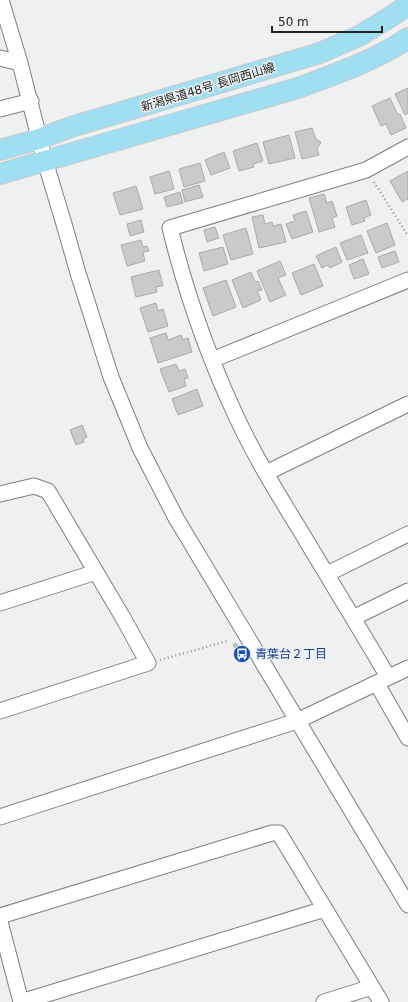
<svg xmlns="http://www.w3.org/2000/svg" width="408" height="1002" font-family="'DejaVu Sans','Noto Sans JP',sans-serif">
	<rect width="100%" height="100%" fill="#eff0f2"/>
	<path fill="#c9cacb" stroke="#a9aaac" d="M408,88v25l-3,2 -10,-21z
		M390,98l8,17 2,-1 6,14 -15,7 -5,-11 -5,2 -9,-20z
		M312,128l4,11 5,3 -4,7 2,6 -17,4 -7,-27z
		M289,135l6,23 -26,6 -6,-22z
		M257,143l6,18 -10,3 1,3 -15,4 -6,-20z
		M224,152l6,16 -19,7 -6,-15z
		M200,163l5,18 -21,6 -5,-18z
		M169,171l5,18 -19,5 -5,-17z
		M408,171v28l-6,3 -12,-21z
		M199,185l4,12 -18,5 -3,-12z
		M136,186l7,23 -23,6 -7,-22z
		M180,192l3,11 -16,4 -3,-10z
		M324,194l3,9 5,-2 5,15 -5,2 3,9 -16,5 -10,-34z
		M366,200l5,15 -7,3 1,3 -13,4 -6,-18z
		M306,211l7,21 -21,7 -6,-15 9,-3 -2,-6z
		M263,215l2,9 7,-2 1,4 8,-2 5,18 -27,6 -7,-31z
		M141,220l3,12 -14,4 -3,-12z
		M387,223l8,22 -19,8 -9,-22z
		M215,227l4,11 -12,4 -3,-12z
		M246,228l7,26 -22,6 -8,-25z
		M361,235l7,18 -21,7 -7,-17z
		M141,240l2,7 4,-1 2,5 -6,1 2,9 -18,5 -6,-21z
		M223,247l5,17 -24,7 -5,-18z
		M336,247l6,15 -12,6 -2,-3 -6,3 -6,-12z
		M395,251l4,11 -17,6 -4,-11z
		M363,259l6,15 -15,5 -5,-14z
		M280,261l6,14 -8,3 8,17 -16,7 -13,-31z
		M314,264l9,22 -22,9 -9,-22z
		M159,270l4,16 -7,1 1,5 -21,5 -5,-20z
		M251,272l4,10 3,-1 4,9 -5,1 4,9 -18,8 -11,-28z
		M226,280l10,27 -23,9 -10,-28z
		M156,303l2,8 5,-2 5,17 -20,6 -8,-24z
		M166,333l2,7 13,-5 2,5 5,-2 4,14 -34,11 -8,-25z
		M176,364l3,7 6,-2 3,9 -4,1 2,7 -17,6 -9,-23z
		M197,389l6,17 -25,9 -6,-16z
		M82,425l5,12 -4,2 1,3 -8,3 -6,-15z
		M236,643l5,8 -3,2 -5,-8z"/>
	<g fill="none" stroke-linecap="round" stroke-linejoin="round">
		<defs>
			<path id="minor" d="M1,0l19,63 25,98 19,63 14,49 33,104 29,71 36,70 232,387
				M0,58l20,5
				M0,109l31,-8
				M212,360l196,-80
				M266,473l142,-69
				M0,494l34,-8 14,5 74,125 26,47 -148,48
				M327,574l81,-40
				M0,603l96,-31
				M353,618l55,-27
				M388,677c-28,-48 -57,-95 -85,-142 -24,-39 -48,-78 -67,-119 -28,-60 -50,-123 -66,-188l196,-58 42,-23
				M377,684l31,54
				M0,817l297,-96 111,-53
				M0,916l272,-83h7l102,169
				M0,922l21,80 304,-93
				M324,1002l48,-15"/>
			<path id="major" d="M0,150l39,-11 32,-12 249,-74 41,-18 34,-21 13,-9
				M0,174l298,-86c37,-14 77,-27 110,-50"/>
		</defs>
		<use href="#minor" stroke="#7d7e7f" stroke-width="17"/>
		<use href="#major" stroke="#cacaca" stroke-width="22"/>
		<path stroke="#949596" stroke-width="2.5" stroke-dasharray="1 3" stroke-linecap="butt" d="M374,182l34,54
			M160,660l67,-19"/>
		<use href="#minor" stroke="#fff" stroke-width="15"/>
		<use href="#major" stroke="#a0def1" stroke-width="20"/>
	</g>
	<defs>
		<symbol id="bus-disc" viewBox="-11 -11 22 22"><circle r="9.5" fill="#1a4fb4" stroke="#eff0f2"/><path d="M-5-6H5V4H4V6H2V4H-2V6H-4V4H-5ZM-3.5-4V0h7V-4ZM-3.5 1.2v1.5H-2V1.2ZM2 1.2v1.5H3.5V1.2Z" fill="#fff"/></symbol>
	</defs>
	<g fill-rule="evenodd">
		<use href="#bus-disc" x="232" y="644" width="20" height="20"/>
	</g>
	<g text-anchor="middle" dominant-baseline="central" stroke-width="3" stroke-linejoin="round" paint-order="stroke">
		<g font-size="12" fill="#222323" stroke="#eff0f2">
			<text transform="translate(208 87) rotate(-17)">新潟県道48号 長岡西山線</text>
		</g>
		<g font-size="12" fill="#164399" stroke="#eff0f2" text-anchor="start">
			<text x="255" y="654">青葉台２丁目</text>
		</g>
	</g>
	<path d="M272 26v6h110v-6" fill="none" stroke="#222323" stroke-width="2"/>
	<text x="278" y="26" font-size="12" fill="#222323" stroke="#eff0f2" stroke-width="3" paint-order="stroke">50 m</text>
</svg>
